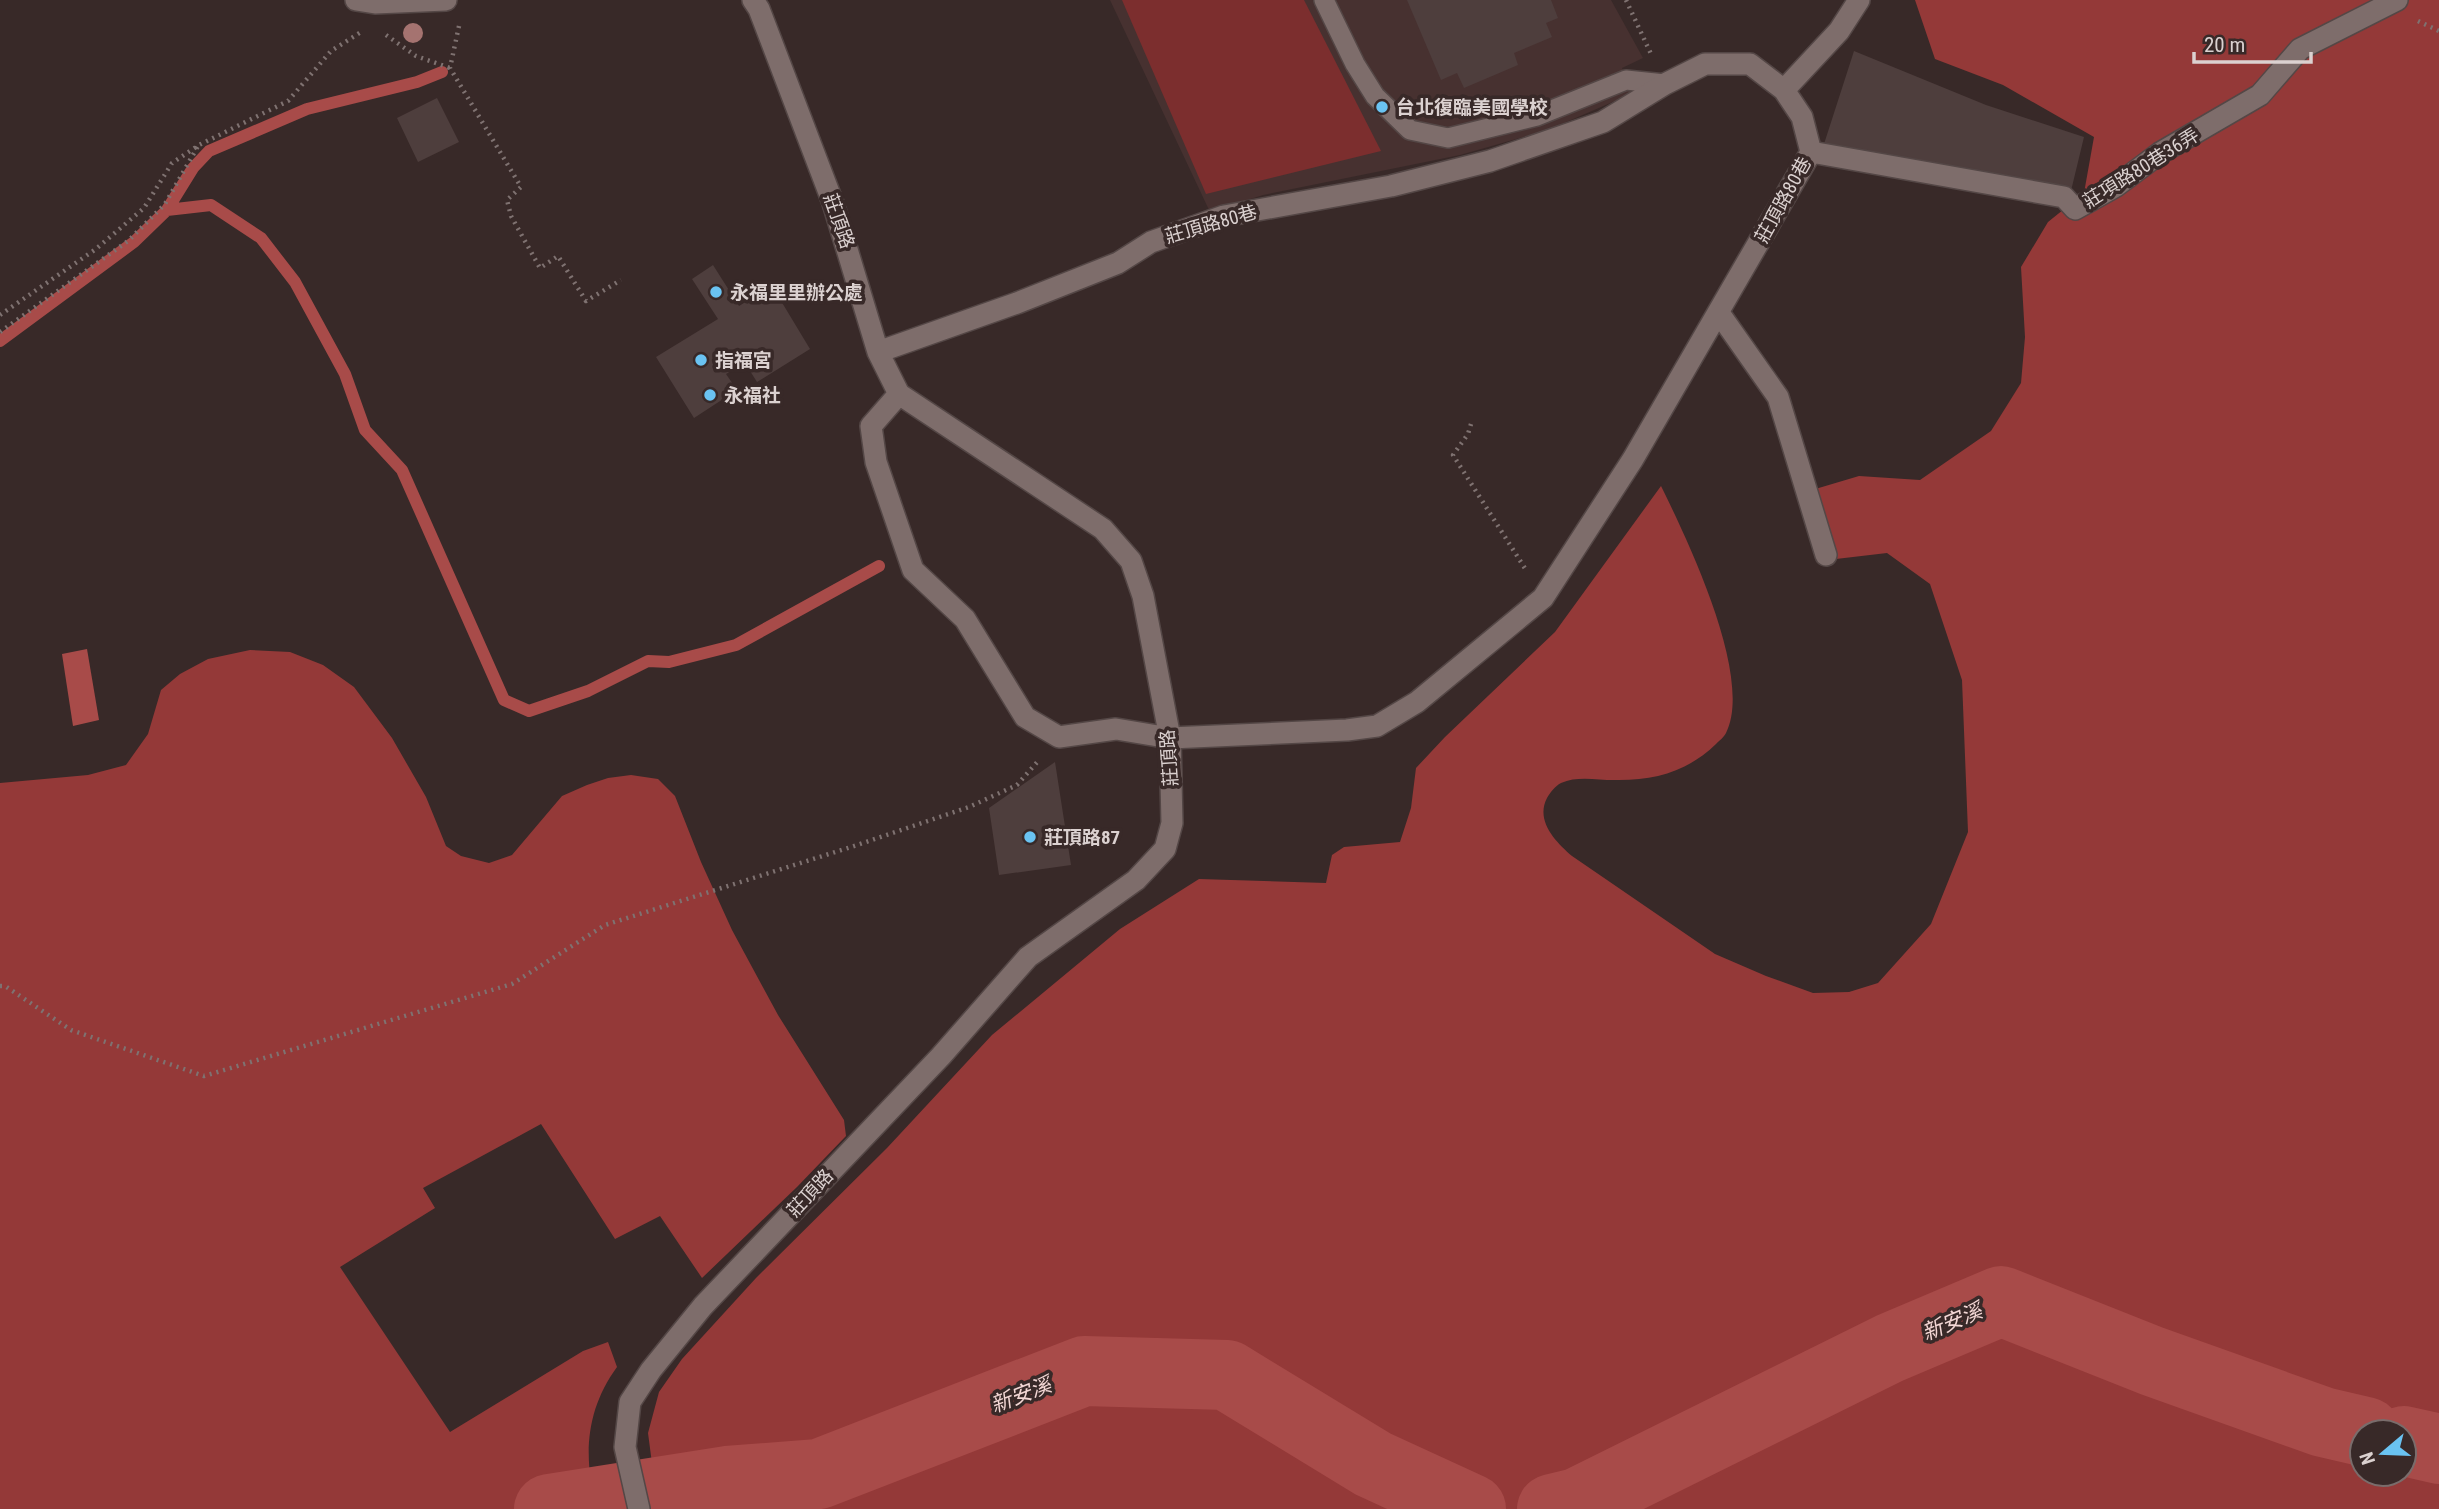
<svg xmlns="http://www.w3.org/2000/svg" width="2439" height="1509" font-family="'Roboto Condensed','Noto Sans TC',sans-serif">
	<rect width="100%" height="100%" fill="#382928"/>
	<path fill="#473130" d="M1110,0h501l32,58 -21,10 9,26 -83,36 -88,25 -197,40 -53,17z"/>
	<path fill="#7c2e2e" d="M1122,0h182l77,151 -175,43z"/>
	<path fill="#943938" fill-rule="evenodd" d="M1915,0h524v1509h-1781l-10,-76 11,-41 23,-33 74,-81 131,-130 105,-113 128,-106 79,-50 127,4 6,-28 12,-8 56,-5 11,-34 5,-40 29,-31 110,-105 106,-146c26,53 93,191 65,247 -2,4 -7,8 -10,11 -28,27 -59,36 -97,36 -19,1 -40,-5 -58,3 -6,3 -11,10 -14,15 -12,23 9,44 25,58l143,98 51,22 47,17 36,-1 29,-9 53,-59 37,-92 -6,-152 -32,-96 -43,-31 -51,6 -21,-20 -3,-49 47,-14 61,4 71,-49 30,-48 4,-46 -4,-70 27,-45 36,-29 10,-56 -91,-52 -68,-26zM2362,1432h42v42h-42z
		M250,650l40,2 33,13 31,22 38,51 34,59 20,49 15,10 28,7 23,-8 50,-59 25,-11 21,-7 23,-3 27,4 17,17 26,66 31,68 46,85 66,105 2,16 -49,51 -95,91 -42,-62 -45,23 -74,-115 -118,64 12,20 -95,59 110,165 133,-81 25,-9 9,25c-32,44 -34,91 -20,142h-597v-726l88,-8 38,-10 22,-31 13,-44 19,-16 28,-15z"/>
	<path fill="#a84b49" d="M87,649l12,71 -26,6 -11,-72z"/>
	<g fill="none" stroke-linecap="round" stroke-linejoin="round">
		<path stroke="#a84b49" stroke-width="12" d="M167,210l44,-5 50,33 34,44 50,92 20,56 37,40 102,230 25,11 59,-20 60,-30 21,1 67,-17 143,-79
			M0,341l134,-99 33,-32 26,-42 16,-17 98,-42 110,-27 25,-10"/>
		<path stroke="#a84b49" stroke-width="70" d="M2404,1441l35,8
			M549,1509l178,-28 92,-7 265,-103 143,4 146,89 98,45
			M1552,1509l25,-6 313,-155 111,-47 151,60 171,61 43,10"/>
	</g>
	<path fill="#4e3e3d" d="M1407,0h144l7,18 -12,5 6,14 -38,16 4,12 -54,23 -7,-15 -16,7z
		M1854,51l132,54 98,32 -14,58 -246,-51z
		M437,98l22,44 -41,20 -21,-44z
		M713,265l26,41 33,-20 38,63 -53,33 -12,-19 -19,11 11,16 -43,28 -38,-61 62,-38 -26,-40z
		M1055,762l16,103 -72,10 -10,-67z"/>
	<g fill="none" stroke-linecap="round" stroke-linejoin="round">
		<defs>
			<path id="lane" d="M1324,0l31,64 20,32 35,34 38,8 89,-22 89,-36 39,4"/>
			<path id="street" d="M356,0l19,3 71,-3
				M1784,90l55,-59 20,-31
				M1811,152l253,45 11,12 41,-23 44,-33 100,-58 40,-46 97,-49
				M1719,313l59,84 48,158
				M878,352l139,-49 101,-40 33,-21 73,-26 167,-30 99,-25 113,-39 62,-38 40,-20h45l34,26 18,27 9,35 -178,307 -90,139 -126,104 -40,24 -30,4 -177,8 -54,-9 -57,8 -34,-20 -60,-98 -52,-49 -37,-108 -5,-36 28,-32
				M639,1509l-14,-62 5,-45 21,-32 52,-64 238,-250 87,-99 108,-77 29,-31 7,-26 -2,-85 -27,-142 -12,-35 -28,-32 -204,-135 -21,-42 -45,-149 -74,-194 -6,-9"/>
		</defs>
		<use href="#lane" stroke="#544746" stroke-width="22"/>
		<use href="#street" stroke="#544746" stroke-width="24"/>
		<path stroke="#7f7271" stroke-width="4.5" stroke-dasharray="2 5" stroke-linecap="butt" d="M1626,0l25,54
			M2418,21l21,10
			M459,26l-9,42 71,119 -14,13 4,16 29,52 18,-12 28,45 35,-21
			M386,35l30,21 34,12
			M0,315l96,-66 48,-41 28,-45 27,-18 89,-44 43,-50 30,-19
			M0,332l128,-91 37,-37 33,-58
			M1471,424l-3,10 -15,21 73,115
			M0,986h5l66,44 133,46 308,-92 93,-59 246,-78 118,-40 48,-22 23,-26"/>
		<use href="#lane" stroke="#7e6d6b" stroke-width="19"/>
		<use href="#street" stroke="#7e6d6b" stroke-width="21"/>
	</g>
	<circle fill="#a57370" cx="413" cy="33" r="10"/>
	<g fill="#6ac3f2" stroke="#382928" stroke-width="2.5">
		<circle cx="1382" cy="107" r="7"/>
		<circle cx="716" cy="292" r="7"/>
		<circle cx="701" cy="360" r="7"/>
		<circle cx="710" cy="395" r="7"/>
		<circle cx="1030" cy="837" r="7"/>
	</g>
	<g text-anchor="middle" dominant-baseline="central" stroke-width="7" stroke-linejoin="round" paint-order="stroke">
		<g font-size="19" font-weight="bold" fill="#dbd1d0" stroke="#382928" text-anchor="start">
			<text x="1396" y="107">台北復臨美國學校</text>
			<text x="730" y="292">永福里里辦公處</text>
			<text x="715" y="360">指福宮</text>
			<text x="724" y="395">永福社</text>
			<text x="1044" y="837">莊頂路87</text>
		</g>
		<g font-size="19" fill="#dbd1d0" stroke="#382928">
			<text transform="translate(2141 168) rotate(-32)">莊項路80巷36弄</text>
			<text transform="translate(1783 200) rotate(-61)">莊頂路80巷</text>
			<text transform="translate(839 221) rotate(71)">莊頂路</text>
			<text transform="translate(1211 224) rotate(-16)">莊頂路80巷</text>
			<text transform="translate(1169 758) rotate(-94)">莊頂路</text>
			<text transform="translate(810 1193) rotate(-47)">莊頂路</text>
		</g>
		<g font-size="21" font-style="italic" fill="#f3d7d5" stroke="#382928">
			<text transform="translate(1952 1322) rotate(-23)">新安溪</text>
			<text transform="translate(1021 1395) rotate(-21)">新安溪</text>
		</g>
	</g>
	<g transform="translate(2383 1453) rotate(251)"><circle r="33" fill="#382928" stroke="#796c6b" stroke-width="2"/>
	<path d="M0-5L12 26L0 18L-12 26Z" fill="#6ac3f2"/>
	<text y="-10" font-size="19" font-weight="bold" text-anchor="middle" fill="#dbd1d0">N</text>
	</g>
	<path d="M2194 52v10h117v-10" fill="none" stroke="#dbd1d0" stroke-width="3.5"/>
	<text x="2204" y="52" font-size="21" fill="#dbd1d0" stroke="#382928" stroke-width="5" paint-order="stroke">20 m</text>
</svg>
